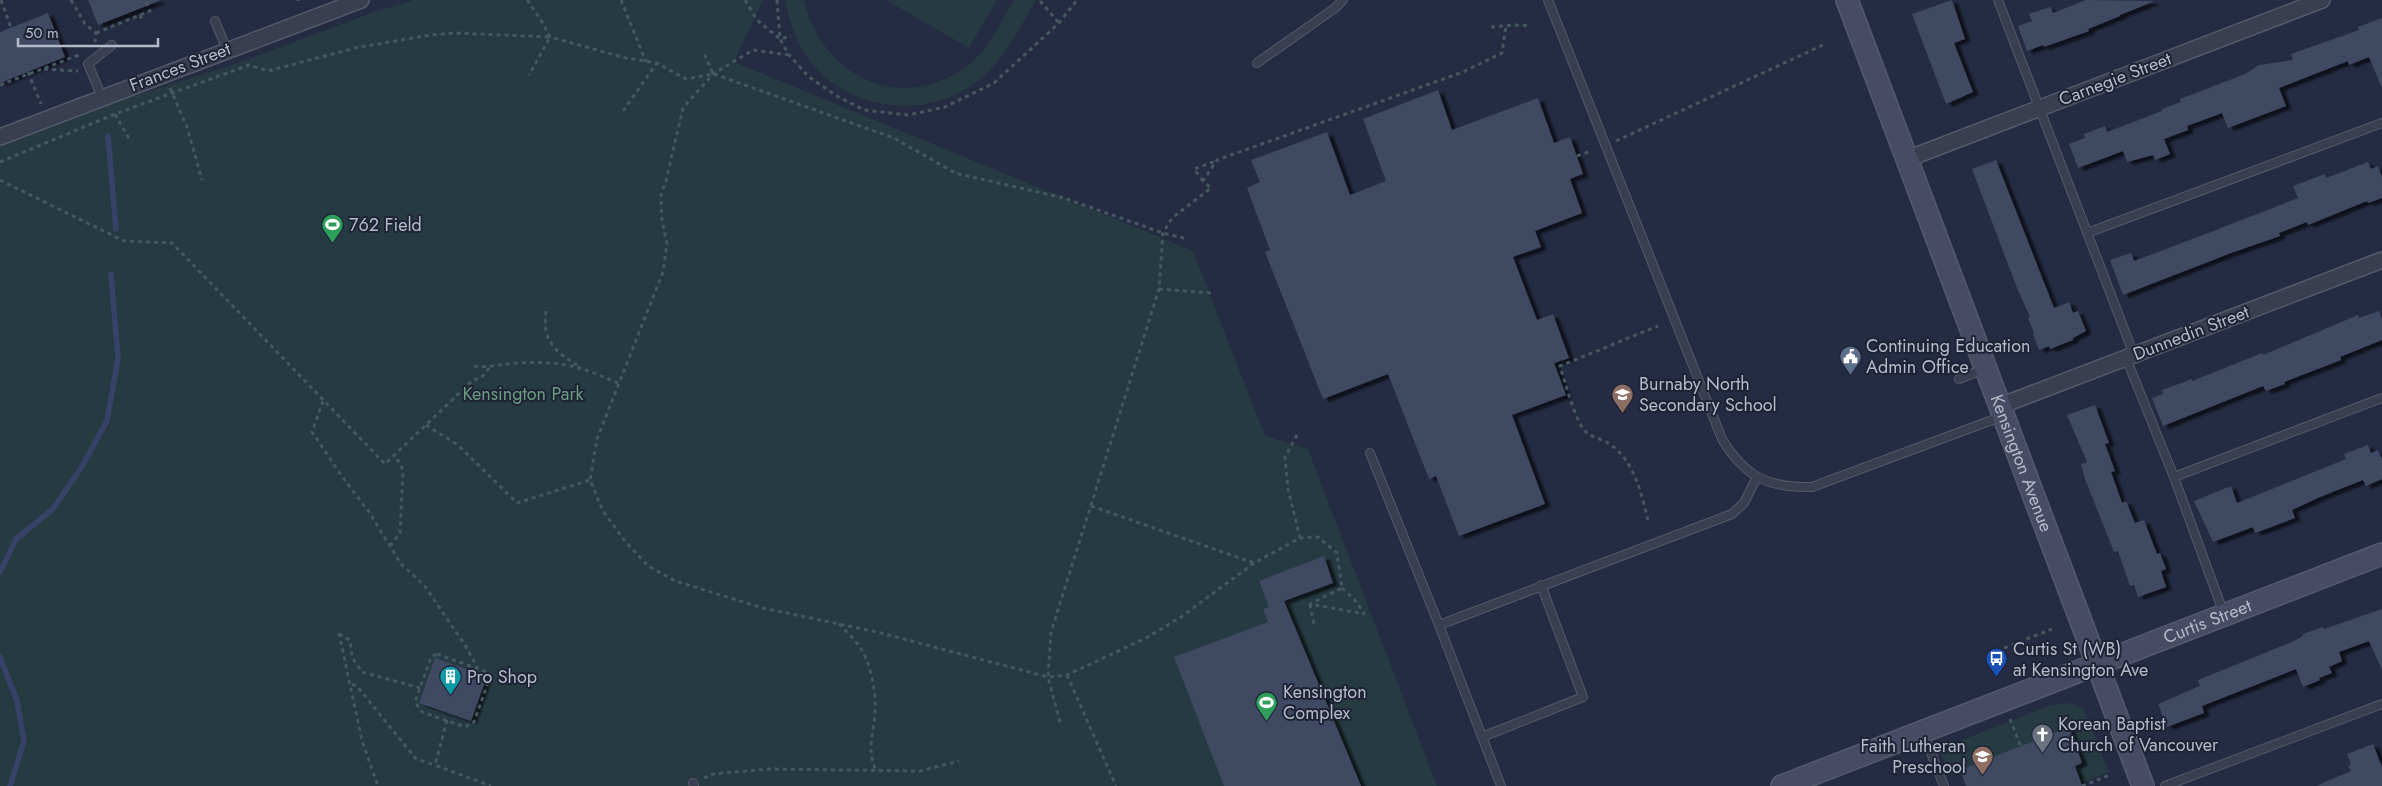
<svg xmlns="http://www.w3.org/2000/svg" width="2382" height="786" font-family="Jost,sans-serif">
	<defs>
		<filter id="shadow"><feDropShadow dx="5.5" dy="3" stdDeviation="1" flood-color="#0009"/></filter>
	</defs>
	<rect width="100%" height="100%" fill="#242b42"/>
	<path fill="#263a42" d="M414,0h349l-29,62 459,189 72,185 43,13 129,337h-1437v-640l109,-42 138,-44 127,-48z
		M785,0h19c18,79 101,116 167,63 19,-16 30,-42 43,-63h22c-17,28 -31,60 -57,80 -50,41 -131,32 -170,-20 -13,-17 -20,-39 -24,-60z
		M886,0h111l-28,48z
		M2070,703l13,5 26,64 -28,11 -6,-17 7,-3 -13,-36 -108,43v2l-11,4 -11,-27 112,-44z"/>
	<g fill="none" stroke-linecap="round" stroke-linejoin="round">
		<path stroke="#384269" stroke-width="5.5" d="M108,136l8,93
			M0,572l16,-33 37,-30 28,-41 26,-47 11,-63 -7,-84
			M0,657l17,44 7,40 -14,45"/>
	</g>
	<path fill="#404862" filter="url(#shadow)" d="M88,0h71v1l-61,24z
		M1952,0l13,39 -11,4 19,49 -27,12 -34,-90z
		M2086,0l69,1 -35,14v1l-32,13 1,2 -45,16 -1,-2 -16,6 -9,-25 14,-5 -3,-7 21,-7 3,6z
		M48,13l17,44 -65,26v-51z
		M2382,18v70l-13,-31 -20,8 -1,-4 -69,27 7,18 -58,22 -6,-15 -35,13 1,4 -24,9 6,15 -15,6 -2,-5 -26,7 -4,-11 -45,17 -9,-24 16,-6 -1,-4 21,-8 2,6 55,-21v-2l19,-7 -1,-3 65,-25 14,-9 34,-5 -2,-6 68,-24 -1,-3z
		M1438,90l14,40 86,-32 16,45 16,-6 13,37 -13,5 12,34 -47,18 6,16 -28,10 24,63 16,-6 16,44 -15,5 12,32 -54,20 33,89 -86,32 -23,-60 -7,3 -41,-105 -65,25 -58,-147 5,-2 -23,-62 13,-6 -9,-22 76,-28 23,63 36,-14 -23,-62z
		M1996,160l58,148 15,-6 4,11 5,-2 8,20 -13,7v2l-23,9 -1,-3 -10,4 -6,-16 1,-1 -6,-15 2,-1 -13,-29 -45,-119z
		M2368,162l3,7 7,-3 4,11v21l-14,5 -1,-2 -59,24 -1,-3 -28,11 1,3 -49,17 -108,42 -13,-35 21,-7 3,8 69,-26 95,-37 -5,-12 32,-12 1,4z
		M2379,311l3,8v21l-42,17 1,3 -57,22 1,2 -19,7 -3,-5 -100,40 -11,-28 11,-4 -1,-4 30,-11v2l70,-28 1,2 95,-40 1,3z
		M2095,405l14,38 -4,1 10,27 -4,1 11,31 4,-2 9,22 9,-3 13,34 3,-1 6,16 -5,2 5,16 -28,10 -4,-12 -4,1 -12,-35 -4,1 -29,-73 -4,-15 6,-2 -20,-47z
		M2368,445l3,8 7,-3 4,9v20l-16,7 -3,-6 -43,17 -28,13 3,8 -40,15 -2,-6 -40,15 -19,-41 37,-15 6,17 109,-44 -2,-5z
		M1324,556l9,27 -49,18 77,185h-137l-50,-129 94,-35 -5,-13 6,-2 -10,-26z
		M2382,609v61l-13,-29 -30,11 3,9 -13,6 3,6 -13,5 1,2 -17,7 -7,-18 -94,37 2,7 -37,14 -9,-23 42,-18 -2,-6 94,-38 11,-6v-2l20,-7 1,2z
		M435,658l52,18 -16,45 -52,-18z
		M2069,727l13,36 -7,3 7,20h-116l-6,-16z
		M2373,744l9,23v19h-66l35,-15 -3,-5 3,-1 -4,-11z"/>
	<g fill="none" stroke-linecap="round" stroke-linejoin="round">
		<defs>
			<path id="lane" d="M1548,0l174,439c23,38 46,49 90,48l191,-71
				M1998,0l136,355
				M215,21l12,29
				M1257,63l78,-55 8,-8
				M102,97l-14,-33 24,-19
				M2087,233l295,-110
				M2126,358l48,119 50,137
				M1959,379l25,-10
				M1370,453l69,172 293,-111 12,-11 13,-26
				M2174,477l208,-79
				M1439,625l62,161
				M1923,732l21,54
				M1482,737l101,-40 -42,-112
				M693,783l1,3
				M2165,786l217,-82"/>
			<path id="street" d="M0,137l361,-137
				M1907,159l415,-159
				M2000,406l382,-146"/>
			<g id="secondary">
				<path id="s1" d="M1847,0l296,786"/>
				<path id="s2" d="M1782,786l600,-232"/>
			</g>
		</defs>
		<use href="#lane" stroke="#54596b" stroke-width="10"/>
		<use href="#street" stroke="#54596b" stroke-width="18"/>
		<use href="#secondary" stroke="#54596b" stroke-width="24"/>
		<path stroke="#45575f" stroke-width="3" stroke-dasharray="4 4" stroke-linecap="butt" d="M1,0l10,28
			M71,0l14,24 11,9 -1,9
			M298,0v1
			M527,0l14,20 9,17 76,21 31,5 29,16 27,-5 -9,-21
			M621,0l25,62
			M745,0l12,20 23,19 11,-3
			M777,0l3,39 9,16 20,22 28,19 27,14 44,5 37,-8 49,-24 65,-60 18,-23
			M1040,1l19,22
			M140,15l3,7
			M1491,27l22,-2 18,1
			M96,33l54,-22 -5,-11
			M789,55l-36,-5 -40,24 -30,34 -17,73 -5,14 1,25 5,24 -4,28 -66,167 -7,41 13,31 22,30 23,25 27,15 88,27 114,24 171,45 19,-2 79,-37 35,-21 73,-54 46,-25 18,-1 19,16 5,35 -32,16 55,10
			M44,69l34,2
			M28,72l13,32
			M714,74l180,64 61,35 109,25 99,35 25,6
			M0,85l79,-30
			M170,88l17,39 15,53
			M623,111l34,-48
			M115,114l16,28
			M1616,141l207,-96
			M1577,156l14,-5
			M0,162l115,-48 134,-49 19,6 87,-23 75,-13 25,-2 95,4 -21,38
			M0,180l124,61 48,2 213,221 88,-84 8,-2 10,-12
			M1203,181l-9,-12 22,-8
			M1159,289l53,4
			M546,311c-4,29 8,40 31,54
			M474,366c15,2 28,-2 43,-3 45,-2 60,2 101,20
			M323,401l-11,31 29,43 28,37 32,52 23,21 41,60 13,24
			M426,425l32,20 59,58 73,-23
			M1297,435l-12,22 3,32 12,49
			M1091,506l163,57
			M1648,520c-7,-27 -14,-61 -40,-77 -7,-5 -17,-5 -23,-12 -10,-11 -20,-49 -25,-65l98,-40
			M390,546l10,-13 3,-63 -8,-15
			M1342,588l12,11 10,14
			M1310,604l4,21
			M839,624c7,7 15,15 21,23 11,17 16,44 15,63 -1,25 -9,37 1,61
			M339,633l23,108 16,45
			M339,634l11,6 2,17 10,15 62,17
			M2004,648l48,-19
			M437,654l47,17 6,6 -16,45 -9,5 -43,-15 -7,-10 16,-45z
			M1067,675l49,111
			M352,685h4l60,74 19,6
			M2010,719l11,28
			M447,720l-12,45 56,21
			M1060,722l-12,-45 3,-45 108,-343 4,-56 9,-15 39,-30 -8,-7 14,-21 246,-88 39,-19 4,-28
			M704,778l9,-4 55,-5 152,2 39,-10
			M2082,786l30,-12"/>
		<use href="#lane" stroke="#393e51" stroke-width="8"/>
		<use href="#street" stroke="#393e51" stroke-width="15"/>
		<use href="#secondary" stroke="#474c64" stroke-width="21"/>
	</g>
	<defs>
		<symbol id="stadium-pin" viewBox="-11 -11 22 30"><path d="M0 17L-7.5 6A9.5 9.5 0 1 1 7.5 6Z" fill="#2e9e5b" stroke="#1e2336"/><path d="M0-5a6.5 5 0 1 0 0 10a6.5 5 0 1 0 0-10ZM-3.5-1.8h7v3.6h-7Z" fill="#fff"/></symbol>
		<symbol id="civic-pin" viewBox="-11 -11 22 30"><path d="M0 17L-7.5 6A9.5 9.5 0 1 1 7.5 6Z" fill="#5c6f8a" stroke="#1e2336"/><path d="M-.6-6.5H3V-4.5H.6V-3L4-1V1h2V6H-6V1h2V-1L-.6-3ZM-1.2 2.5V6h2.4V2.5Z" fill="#fff"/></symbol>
		<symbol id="school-pin" viewBox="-11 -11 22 30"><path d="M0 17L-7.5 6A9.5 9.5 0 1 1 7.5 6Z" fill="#8d6e63" stroke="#1e2336"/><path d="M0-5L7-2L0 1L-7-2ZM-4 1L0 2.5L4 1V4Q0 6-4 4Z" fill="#fff"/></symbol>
		<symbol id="bus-pin" viewBox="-11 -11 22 30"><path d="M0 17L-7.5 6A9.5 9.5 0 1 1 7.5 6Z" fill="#1a4fb4" stroke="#1e2336"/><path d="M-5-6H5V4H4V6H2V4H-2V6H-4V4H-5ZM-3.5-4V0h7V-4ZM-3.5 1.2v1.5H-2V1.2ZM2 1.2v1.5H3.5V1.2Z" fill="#fff"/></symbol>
		<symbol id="building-pin" viewBox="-11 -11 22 30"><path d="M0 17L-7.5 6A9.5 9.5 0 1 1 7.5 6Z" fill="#0f9aa8" stroke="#1e2336"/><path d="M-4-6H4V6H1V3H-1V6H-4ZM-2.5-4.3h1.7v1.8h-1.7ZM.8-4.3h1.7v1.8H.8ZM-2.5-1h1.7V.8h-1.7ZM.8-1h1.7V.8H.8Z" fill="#fff"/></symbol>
		<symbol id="church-pin" viewBox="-11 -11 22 30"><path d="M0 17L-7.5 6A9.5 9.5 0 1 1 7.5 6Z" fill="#6b7280" stroke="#1e2336"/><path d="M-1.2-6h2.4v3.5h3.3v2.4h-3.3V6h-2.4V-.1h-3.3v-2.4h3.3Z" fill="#fff"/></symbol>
	</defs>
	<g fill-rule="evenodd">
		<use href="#stadium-pin" x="320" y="212" width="25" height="34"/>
		<use href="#civic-pin" x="1838" y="344" width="25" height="34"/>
		<use href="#school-pin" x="1610" y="382" width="25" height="34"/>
		<use href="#bus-pin" x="1984" y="646" width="25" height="34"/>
		<use href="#building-pin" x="438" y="664" width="25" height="34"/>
		<use href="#stadium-pin" x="1254" y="690" width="25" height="34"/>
		<use href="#church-pin" x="2030" y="722" width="25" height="34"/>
		<use href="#school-pin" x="1970" y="744" width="25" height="34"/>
	</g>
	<g text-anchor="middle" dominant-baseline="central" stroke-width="4" stroke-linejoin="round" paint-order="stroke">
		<g font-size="18" fill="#b5bacb" stroke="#1e2336">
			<text transform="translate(180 67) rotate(-21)">Frances Street</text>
			<text transform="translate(2115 79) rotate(-21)">Carnegie Street</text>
			<text transform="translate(2191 333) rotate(-21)">Dunnedin Street</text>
			<text stroke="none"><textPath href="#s1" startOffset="495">Kensington Avenue</textPath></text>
			<text stroke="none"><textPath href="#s2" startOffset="456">Curtis Street</textPath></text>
		</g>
		<g font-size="18" fill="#b5bacb" stroke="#1e2336" text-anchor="start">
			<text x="349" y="225">762 Field</text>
			<text x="1866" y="346">Continuing Education<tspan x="1866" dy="21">Admin Office</tspan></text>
			<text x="1639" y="384">Burnaby North<tspan x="1639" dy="21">Secondary School</tspan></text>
			<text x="2013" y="649">Curtis St (WB)<tspan x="2013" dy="21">at Kensington Ave</tspan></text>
			<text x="467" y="677">Pro Shop</text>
			<text x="1283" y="692">Kensington<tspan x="1283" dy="21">Complex</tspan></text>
			<text x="2058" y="724">Korean Baptist<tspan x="2058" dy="21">Church of Vancouver</tspan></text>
			<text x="1966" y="746" text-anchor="end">Faith Lutheran<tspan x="1966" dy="21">Preschool</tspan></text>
		</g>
		<g font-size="18" fill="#6c9d81" stroke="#1e2336">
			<text x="523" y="394">Kensington Park</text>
		</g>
	</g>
	<path d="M18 38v8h140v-8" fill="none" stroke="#b5bacb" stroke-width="2.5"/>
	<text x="25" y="38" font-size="15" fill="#b5bacb" stroke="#1e2336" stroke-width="4" paint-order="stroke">50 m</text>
</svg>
